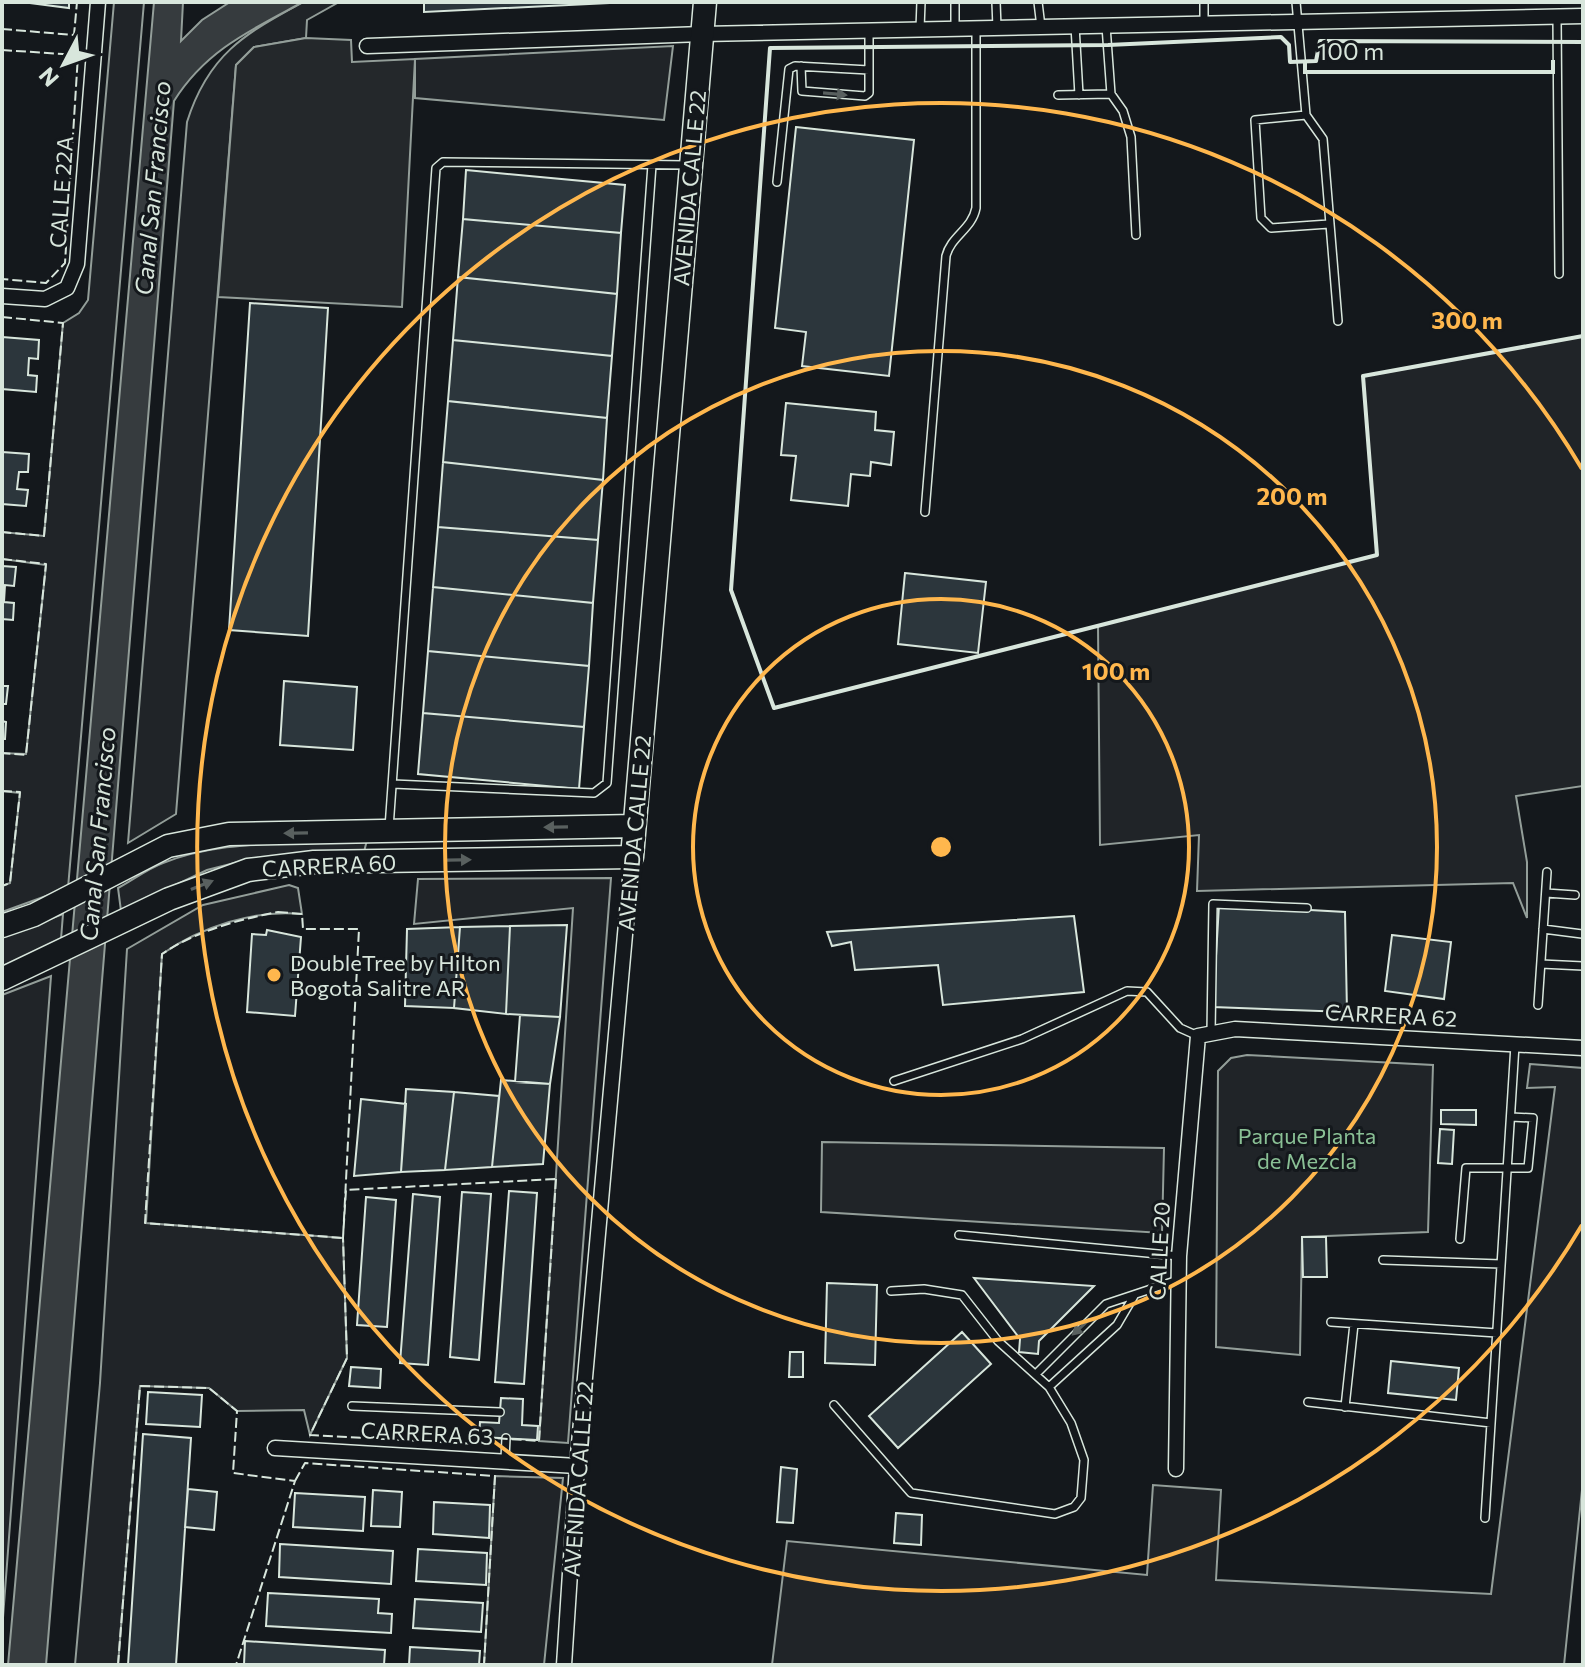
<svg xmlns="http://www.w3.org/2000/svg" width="1585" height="1667" font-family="Commissioner,sans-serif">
	<rect width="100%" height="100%" fill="#14181c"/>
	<path fill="#202428" stroke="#939e99" stroke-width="2" d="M114,2h30l-76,886 -66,24v-26l8,-3 10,-90 -18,-2v-38l24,1 20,-189 -44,-6v-27l42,4 19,-213 16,-10 9,-13z
		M303,2h36l-32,18 -1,18 -52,9 -18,18 -60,749 -48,29 59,-721c21,-67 57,-88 116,-120z
		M673,46l-9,74 -249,-22v-39z
		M1583,336v450l-67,10 11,66v56l-14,-35 -316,8 2,-56 -99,10 -2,-219 279,-71 -14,-179z
		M325,840h42l-3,12 -110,6 -47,12 -86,41 -3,-23c15,-8 29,-19 45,-25 50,-20 108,-19 162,-23z
		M611,878l-43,565 -29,-2 34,-533 -159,16 4,-45z
		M289,885l9,3 4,26c-47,-5 -101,13 -140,40l-16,269 197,15 4,120 -37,77 -6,-25 -67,1 -28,-23 -69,-2 -22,279h-43l25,-282 27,-434 76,-44z
		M63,914l-2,25 -59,29v-31z
		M51,976l-49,655v-636z
		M1247,1055l186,10 -5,167 -126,5 -2,118 -84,-8 2,-276 13,-13z
		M1530,1064l53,4v412l-19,185h-792l15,-124 360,34 6,-90 68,5 -5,90 275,14 64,-507 -28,1z
		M822,1142l342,6 -2,85 -341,-21z
		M495,1476l68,2 -19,187h-60z"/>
	<path fill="#24282b" stroke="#939e99" stroke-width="2" d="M306,38l45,2 1,22 63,-3 -13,248 -184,-10 18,-232 18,-18z"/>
	<path fill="#363b3e" stroke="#939e99" stroke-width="2" d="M154,2h29l-2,39 21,-21 28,-18h73c-52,28 -97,48 -129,99l-128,1564h-38z"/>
	<path fill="#2c363c" stroke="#d8e6dc" stroke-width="2" d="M22,2h47v6z
		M424,2h206l-206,10z
		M796,127l118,13 -25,236 -87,-10 4,-34 -31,-4z
		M466,170l159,15 -4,48 -158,-14z
		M463,219l158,14 -4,61 -159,-17z
		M458,277l159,17 -5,62 -159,-16z
		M250,303l78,5 -20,328 -79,-6z
		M2,337l37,3 -1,19 -9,-1 -1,17 9,1 -1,16 -34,-3z
		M453,340l159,16 -5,62 -159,-17z
		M448,401l159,17 -4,62 -160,-18z
		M786,403l90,9 -1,18 19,2 -3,33 -20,-3 -1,14 -19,-2 -3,32 -57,-6 5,-44 -15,-1z
		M2,452l27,2 -1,18h-9l-2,17 11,1 -2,16 -24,-2z
		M443,462l160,18 -5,60 -160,-13z
		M438,527l160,13 -5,63 -160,-16z
		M2,566l14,1 -2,19 -9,-1 -1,17 10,1 -1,17 -11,-1z
		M905,573l81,9 -8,71 -80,-9z
		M433,587l160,16 -4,63 -161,-15z
		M428,651l161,15 -5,61 -161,-14z
		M284,681l73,6 -4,63 -73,-5z
		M2,686h6l-2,18h-4z
		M423,713l161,14 -5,62 -161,-15z
		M2,721l4,1 -1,17h-3z
		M1219,905l126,7 2,100 -134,-5z
		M1074,916l10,76 -141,13 -5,-40 -83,5 -4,-28 -19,4 -5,-14z
		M567,925l-7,92 -54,-3 4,-88z
		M510,926l-4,88 -52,-6 6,-81z
		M460,927l-6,81 -49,-2 2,-77z
		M267,930l34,7 -6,79 -48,-4 5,-78 14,1z
		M1392,935l59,7 -7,57 -59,-8z
		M520,1015l40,2 -10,67 -35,-2z
		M501,1080l49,4 -7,80 -51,3z
		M406,1089l48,3 -9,78 -44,2z
		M454,1092l45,4 -7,71 -47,3z
		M361,1099l45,5 -5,68 -47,4z
		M1441,1110h35v15l-35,-1z
		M1440,1129l14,1 -2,34 -14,-1z
		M509,1191l28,2 -13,191 -29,-2z
		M462,1192l29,2 -12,166 -29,-3z
		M413,1194l27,3 -12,168 -28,-2z
		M366,1197l30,3 -9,127 -30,-2z
		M1302,1237h24l1,40h-24z
		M974,1278l120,8 -55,55 -1,13 -19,-2 1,-13z
		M827,1283l50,2 -2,80 -50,-2z
		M962,1332l29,32 -93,84 -29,-32z
		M790,1352h13v25h-14z
		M1391,1361l68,7 -3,32 -68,-7z
		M351,1367l30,2 -1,19 -31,-2z
		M148,1392l54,3 -2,32 -54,-3z
		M501,1398l22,1 -1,26 16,1 -1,14 -58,-3 1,-15 19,1z
		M143,1434l48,4 -15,227h-48z
		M781,1467l16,2 -4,54 -16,-1z
		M188,1489l29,3 -3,38 -29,-3z
		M373,1490l29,2 -2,35 -29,-1z
		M295,1493l70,4 -2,34 -70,-4z
		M434,1502l56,3 -1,33 -56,-4z
		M896,1513l26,2 -1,30 -27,-2z
		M280,1544l113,7 -2,33 -112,-7z
		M418,1549l69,4 -1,32 -70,-4z
		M268,1593l111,6 -1,14 14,1 -1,19 -125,-7z
		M415,1599l68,4 -2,29 -68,-4z
		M245,1641l140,9 -1,15h-140z
		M410,1647l70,4 -1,14h-70z"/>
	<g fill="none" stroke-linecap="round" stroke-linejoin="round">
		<defs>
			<path id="lane" d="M996,2l1,26
				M1038,2l3,25
				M1296,2l10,113 17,24 15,182
				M1557,17l2,257
				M1204,24v-22
				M1075,26l4,69
				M1106,26l5,68 12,17 8,26 5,98
				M920,29l1,-27
				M955,29v-27
				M801,66l1,25 63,5 4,-3v-62
				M1058,95l53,-1
				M1306,115l-51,5 6,98 10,10 58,-4
				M777,182l12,-113 6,-3 74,4
				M925,512l21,-256c5,-20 26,-27 30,-48v-179
				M393,784l201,9 13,-10 45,-618
				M389,828l47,-660 7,-6 244,3
				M1546,893l29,2
				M1543,929l39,5
				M1541,964l42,2
				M1538,1005l9,-133
				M1211,1033l2,-129 94,4
				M894,1081l128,-42 105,-48 20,1 33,36 18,8
				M959,1235l220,21
				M1460,1239l6,-71h62l5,-50 -22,-1
				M1383,1260l118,4
				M1331,1322l166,11
				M1037,1373l69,-69 72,-24
				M1049,1387l68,-62 17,-29
				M1308,1402l183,21
				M834,1405l77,88 144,21 19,-7 7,-9 3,-38 -13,-37 -22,-36 -51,-46 -36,-46 -38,-6 -33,2
				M352,1406l148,6
				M1345,1407l9,-83
				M505,1459l1,-21
				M1485,1518l30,-473"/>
			<path id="street" d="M367,46l335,-12 881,-18
				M2,296l43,3 22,-11 10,-24 21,-262
				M275,1448l302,18
				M1176,1469l3,-213 19,-220 37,-7 348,19
				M564,1665l13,-199 55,-609"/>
			<path id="secondary" d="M2,926l32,-11 134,-69 61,-12 405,-8
				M2,979l167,-80 79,-29 66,-8 318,-5 73,-855"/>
		</defs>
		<use href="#lane" stroke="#d8e6dc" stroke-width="10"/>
		<use href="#street" stroke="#d8e6dc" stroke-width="17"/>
		<use href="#secondary" stroke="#d8e6dc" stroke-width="25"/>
		<use href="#lane" stroke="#14181c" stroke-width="7"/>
		<use href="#street" stroke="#14181c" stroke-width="14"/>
		<use href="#secondary" stroke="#14181c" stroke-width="22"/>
		<path stroke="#d8e6dc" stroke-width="2" stroke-dasharray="10 4" stroke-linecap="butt" d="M2,29l72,6 3,-33
			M2,50l76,5 -13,208 -19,20 -44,-4
			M2,317l61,6 -19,213 -42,-4
			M2,559l44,5 -20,191 -24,-2
			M2,791l18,1 -10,91 -8,3
			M278,912l24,2 1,15h56l-16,309 -198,-15 17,-269c34,-23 75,-34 116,-42z
			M556,1179l-17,262 -60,-4v7l-169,-9 37,-77 -4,-120 3,-48z
			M295,1481l10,-18 190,13 -11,189
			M118,1665l22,-279 69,2 28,23 -4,62 62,8 -59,184"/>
		<path stroke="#d8e6dc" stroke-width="4" d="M1583,42l-263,-1 -4,20 -26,1 -1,-17 -8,-8 -173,8 -338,3 -39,542 43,118 603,-153 -14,-179 220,-40"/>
	</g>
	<defs><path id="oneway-solid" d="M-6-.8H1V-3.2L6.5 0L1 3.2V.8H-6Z" transform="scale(2)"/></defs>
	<g fill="#59605f">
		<use href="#oneway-solid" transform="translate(835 94) rotate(5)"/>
		<use href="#oneway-solid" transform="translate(556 827) rotate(179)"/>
		<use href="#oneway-solid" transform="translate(296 833) rotate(179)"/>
		<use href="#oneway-solid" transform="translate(459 860) rotate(-1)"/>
		<use href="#oneway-solid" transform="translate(202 885) rotate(-22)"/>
		<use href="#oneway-solid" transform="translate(1081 1327) rotate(137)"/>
	</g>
	<g fill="none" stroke="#ffb74d" stroke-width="4">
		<circle cx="941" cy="847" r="248"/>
		<circle cx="941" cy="847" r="496"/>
		<path d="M1582 1225A744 744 0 1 1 1582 469"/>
	</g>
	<circle fill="#ffb74d" stroke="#14181c" stroke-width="3" cx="274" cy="975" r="8"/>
	<g text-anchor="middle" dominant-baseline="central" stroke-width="6" stroke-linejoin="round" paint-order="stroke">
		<g font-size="22" fill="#d8e6dc" stroke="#14181c">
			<text transform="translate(689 188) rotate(-85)">AVENIDA CALLE 22</text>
			<text transform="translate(61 192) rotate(-86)">CALLE 22A</text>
			<text transform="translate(634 833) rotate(-85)">AVENIDA CALLE 22</text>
			<text transform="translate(329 865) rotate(-3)">CARRERA 60</text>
			<text transform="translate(1391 1015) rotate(3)">CARRERA 62</text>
			<text transform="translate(1159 1251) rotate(-87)">CALLE 20</text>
			<text transform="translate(427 1433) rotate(3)">CARRERA 63</text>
			<text transform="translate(578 1479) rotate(-86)">AVENIDA CALLE 22</text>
		</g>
		<g font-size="22" fill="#d8e6dc" stroke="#14181c" text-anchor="start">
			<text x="290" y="962">DoubleTree by Hilton<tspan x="290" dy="25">Bogota Salitre AR</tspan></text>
		</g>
		<g font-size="22" fill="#8ac095" stroke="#14181c">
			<text x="1307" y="1135">Parque Planta<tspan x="1307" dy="25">de Mezcla</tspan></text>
		</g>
		<g font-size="24" font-style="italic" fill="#d8e6dc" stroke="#14181c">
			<text transform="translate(152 188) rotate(-85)">Canal San Francisco</text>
			<text transform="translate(97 834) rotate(-85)">Canal San Francisco</text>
		</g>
	</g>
	<circle cx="941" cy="847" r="12" fill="#ffb74d" stroke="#14181c" stroke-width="4"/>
	<g font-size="24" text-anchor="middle" font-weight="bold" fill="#ffb74d" stroke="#14181c" stroke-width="6" stroke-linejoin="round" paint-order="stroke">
		<text x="1467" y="329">300 m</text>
		<text x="1292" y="505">200 m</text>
		<text x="1116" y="680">100 m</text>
	</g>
	<rect width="1585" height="1667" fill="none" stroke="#d8e6dc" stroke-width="8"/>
	<g transform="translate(64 64) rotate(229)" stroke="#14181c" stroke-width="6" paint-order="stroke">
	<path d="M0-6L14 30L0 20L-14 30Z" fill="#d8e6dc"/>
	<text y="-12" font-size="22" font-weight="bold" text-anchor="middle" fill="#d8e6dc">N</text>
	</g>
	<path d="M1305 60v12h248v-12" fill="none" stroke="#d8e6dc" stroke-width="4"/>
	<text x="1317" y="60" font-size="24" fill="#d8e6dc" stroke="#14181c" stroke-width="6" paint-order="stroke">100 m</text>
</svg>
